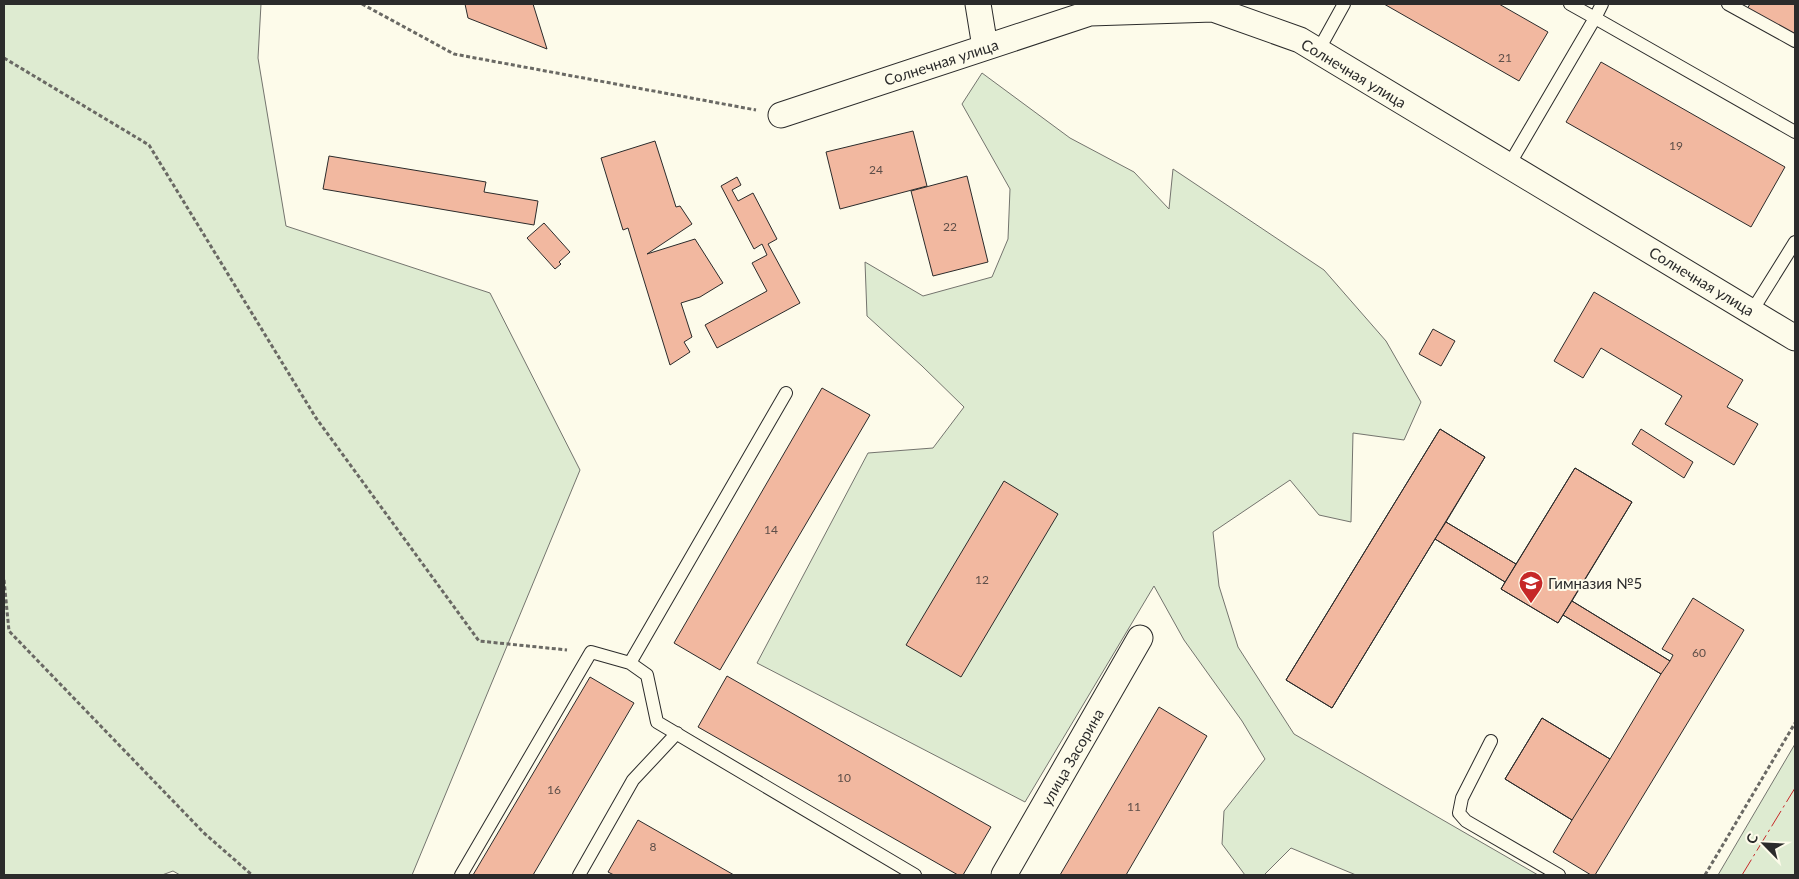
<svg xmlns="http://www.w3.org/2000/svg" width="1799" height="879" font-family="Lato,sans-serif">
	<rect width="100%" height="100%" fill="#fdfbea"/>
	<path fill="#deebd1" stroke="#74746e" d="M4,4h257l-3,54 28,168 204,67 90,177 -168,405h-232l-7,-4 -11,4h-158z
		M982,73l88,65 64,34 35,37 4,-40 151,101 62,71 35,61 -17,38 -51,-7 -2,89 -32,-7 -29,-35 -77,52 6,54 19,61 56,87 244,141h-182l-65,-27 -27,27h-19l-23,-31 2,-33 41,-52 -23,-38 -58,-81 -30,-54 -129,216 -268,-139 111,-210 65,-5 31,-41 -42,-41 -55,-50 -2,-54 58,34 69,-19 16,-38 2,-50 -48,-85z
		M1795,744v131h-77z"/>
	<path fill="#f2b8a0" stroke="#2b2b2b" d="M465,4h68l14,45 -79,-31z
		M1384,4h115l49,28 -29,49z
		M1750,4h45v30l-48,-25z
		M1601,62l184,105 -34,60 -185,-105z
		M913,131l14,55 -87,23 -14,-57z
		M655,141l21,66 4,-1 12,18 -45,30 48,-15 28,44 -23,14 -19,6 11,34 -8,5 6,10 -20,13 -36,-117 -6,-20 -5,2 -22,-72z
		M329,156l157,26 -2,10 54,9 -4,24 -211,-36z
		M967,176l21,86 -55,14 -22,-85z
		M737,177l4,8 -9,5 6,11 15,-8 24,46 -9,5 32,59 -83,45 -12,-23 62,-34 -15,-28 15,-8 -5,-11 -8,5 -33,-63z
		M544,223l26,29 -11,10 2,2 -6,5 -28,-31z
		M1594,292l149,88 -16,27 31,17 -24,41 -69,-41 17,-28 -81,-48 -18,30 -29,-17z
		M1433,329l22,12 -14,25 -22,-12z
		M822,388l48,27 -150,255 -46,-27z
		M1440,429l45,28 -153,251 -46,-28z
		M1440,429l45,28 -39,65 70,42 59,-96 57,34 -60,99 98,60 3,-6 -11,-6 31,-51 51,32 -149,245h-4l-38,-23 19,-32 -67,-41 37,-61 68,41 51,-85 -98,-59 -5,8 -57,-34 4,-7 -70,-43 -103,169 -46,-28z
		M1641,429l52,33 -9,16 -52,-34z
		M1575,468l57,34 -74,121 -57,-34z
		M1004,481l54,33 -97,163 -55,-32z
		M1446,522l70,42 -11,18 -70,-43z
		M1572,601l98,60 -9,13 -98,-59z
		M727,676l264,151 -28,48h-5l-260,-148z
		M590,677l44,26 -101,172h-60z
		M1159,707l48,29 -81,139h-66z
		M1542,718l68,41 -38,61 -67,-41z
		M638,820l96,55h-120l-6,-3z"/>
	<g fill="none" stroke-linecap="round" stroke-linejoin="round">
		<defs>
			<path id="lane" d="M1602,4l-7,14 200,114
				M1728,4l67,37
				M1318,51l26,-47
				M1509,165l86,-147 -25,-14
				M1752,311l43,-69
				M630,663l17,12 10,47 258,153
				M1491,741l-29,57 -3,15 7,8 93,54
				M461,875l130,-223 39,11 156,-270
				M579,875l54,-95 44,-47"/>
			<path id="street" d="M978,4l7,43
				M781,115l309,-102 123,-4 87,31 495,298
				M1004,875l136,-237"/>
		</defs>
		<use href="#lane" stroke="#2b2b2b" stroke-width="14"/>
		<use href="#street" stroke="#2b2b2b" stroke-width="27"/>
		<path stroke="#6a6964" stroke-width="3" stroke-dasharray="4 2.5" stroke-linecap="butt" d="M362,4l92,50 302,56
			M4,58l145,87 167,273 163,223 88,9
			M4,580l5,51 195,202 48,42
			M1705,875l90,-152"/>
		<use href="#lane" stroke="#fdfbea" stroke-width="12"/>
		<use href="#street" stroke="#fdfbea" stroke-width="25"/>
		<path stroke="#c62828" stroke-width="1" stroke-dasharray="18 4 2.5 4" stroke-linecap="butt" d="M1742,875l53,-87"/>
	</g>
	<defs>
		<symbol id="school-pin" viewBox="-11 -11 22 30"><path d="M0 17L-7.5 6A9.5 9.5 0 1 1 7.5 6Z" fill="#c62828" stroke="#fdfbea"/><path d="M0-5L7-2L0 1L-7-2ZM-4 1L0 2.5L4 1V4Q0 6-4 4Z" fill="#fff"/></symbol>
	</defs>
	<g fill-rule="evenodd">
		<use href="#school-pin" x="1517" y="569" width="28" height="38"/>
	</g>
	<g text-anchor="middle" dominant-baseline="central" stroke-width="4" stroke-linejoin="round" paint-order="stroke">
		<g font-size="12" fill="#5d4e48">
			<text x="1505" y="57">21</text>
			<text x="1676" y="145">19</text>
			<text x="876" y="169">24</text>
			<text x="950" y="226">22</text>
			<text x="771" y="529">14</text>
			<text x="982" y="579">12</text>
			<text x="1699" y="652">60</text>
			<text x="844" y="777">10</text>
			<text x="554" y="789">16</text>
			<text x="1134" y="806">11</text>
			<text x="653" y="846">8</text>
		</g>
		<g font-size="15" fill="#2b2b2b" stroke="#fdfbea">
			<text transform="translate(941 62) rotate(-18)">Солнечная улица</text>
			<text transform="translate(1354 73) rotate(31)">Солнечная улица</text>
			<text transform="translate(1702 281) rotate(31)">Солнечная улица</text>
			<text transform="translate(1072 757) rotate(-60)">улица Засорина</text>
		</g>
		<g font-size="15" fill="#2b2b2b" stroke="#fdfbea" text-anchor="start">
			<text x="1548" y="583">Гимназия №5</text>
		</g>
	</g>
	<rect width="1799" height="879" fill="none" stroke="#2b2b2b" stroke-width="10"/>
	<g transform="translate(1764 844) rotate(294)" stroke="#fdfbea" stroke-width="4" paint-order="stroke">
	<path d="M0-4L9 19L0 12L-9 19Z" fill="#2b2b2b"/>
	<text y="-8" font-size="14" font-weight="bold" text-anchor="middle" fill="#2b2b2b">С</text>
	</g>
</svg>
